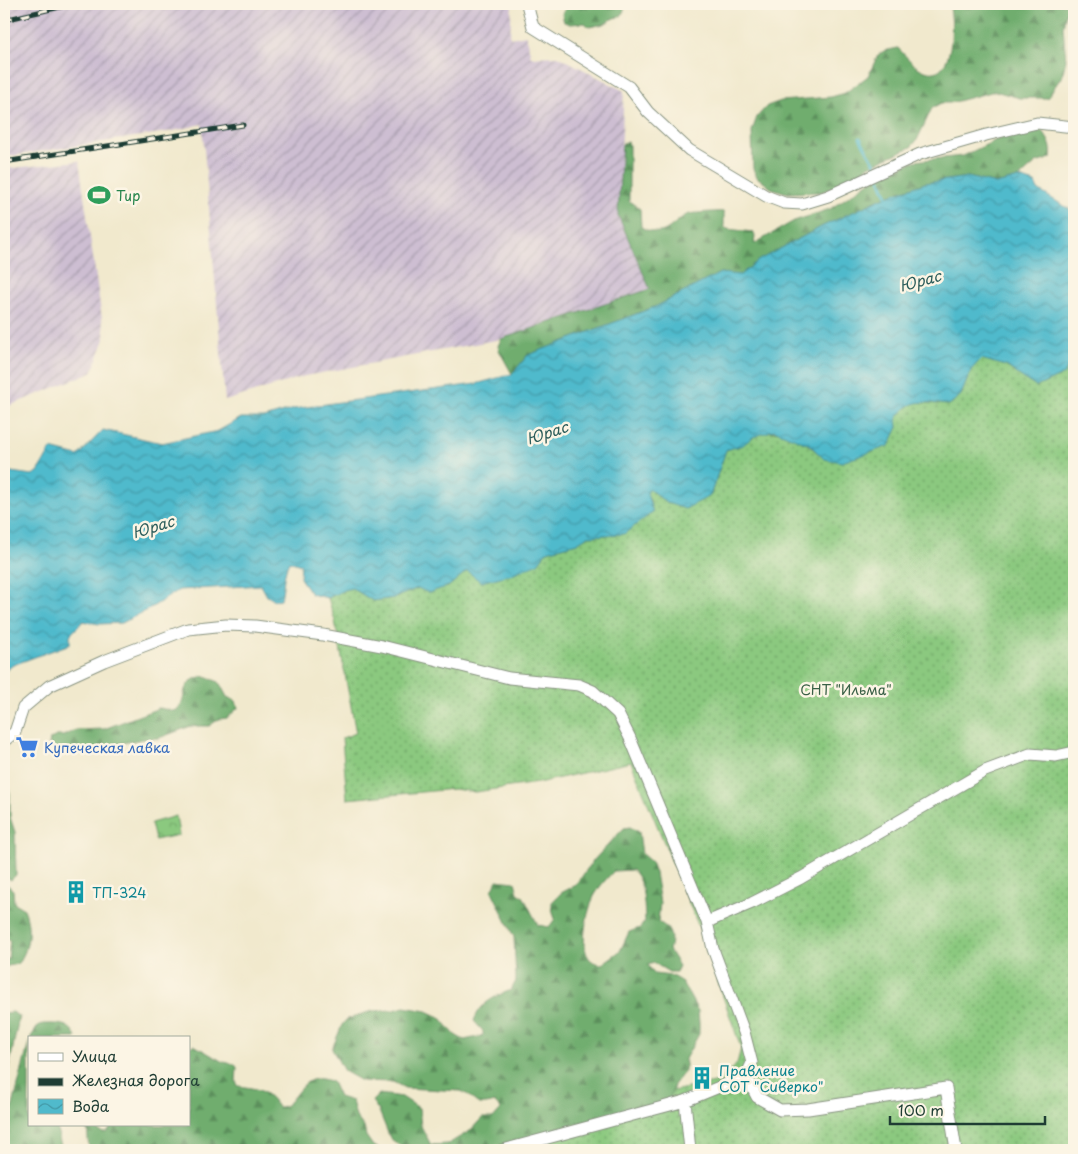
<svg xmlns="http://www.w3.org/2000/svg" width="1078" height="1154" font-family="'Playpen Sans',sans-serif">
	<defs>
		<pattern id="industrial-furrows" width="10" height="10" patternUnits="userSpaceOnUse" patternTransform="scale(1.25)"><rect width="10" height="10" fill="#cdbed2"/><path d="M-1 1l2-2M0 10L10 0M9 11l2-2" fill="none" stroke="#a69cab"/></pattern>
		<pattern id="forest-firs" width="22" height="20" patternUnits="userSpaceOnUse" patternTransform="scale(1.25)"><rect width="22" height="20" fill="#70ad6e"/><path d="M5 1l3.5 6h-7zM16 11l3.5 6h-7z" fill="#5b8e5b"/></pattern>
		<pattern id="park-crowns" width="20" height="18" patternUnits="userSpaceOnUse" patternTransform="scale(1.25)"><rect width="20" height="18" fill="#8bc97f"/><path d="M2 6a3 3 0 1 1 6 0M12 15a3 3 0 1 1 6 0" fill="none" stroke="#71a469"/></pattern>
		<pattern id="garden-dots" width="8" height="8" patternUnits="userSpaceOnUse" patternTransform="scale(1.25)"><rect width="8" height="8" fill="#8bc97f"/><path d="M2 2h.1M6 6h.1" fill="none" stroke="#71a469" stroke-width="1.8" stroke-linecap="round"/></pattern>
		<pattern id="water-waves" width="16" height="10" patternUnits="userSpaceOnUse" patternTransform="scale(1.25)"><rect width="16" height="10" fill="#50bacc"/><path d="M0 5q4-4 8 0t8 0" fill="none" stroke="#4298a6"/></pattern>
	</defs>
	<rect width="100%" height="100%" fill="#fcf5e5"/>
	<filter id="ink" filterUnits="userSpaceOnUse"><feTurbulence type="fractalNoise" baseFrequency=".02" numOctaves="2"/><feDisplacementMap in="SourceGraphic" scale="10" xChannelSelector="R" yChannelSelector="G"/><feConvolveMatrix kernelMatrix="1 2 1 2 8 2 1 2 1" color-interpolation-filters="sRGB"/></filter>
	<filter id="wash" filterUnits="userSpaceOnUse"><feTurbulence type="fractalNoise" baseFrequency=".0096" numOctaves="4" result="noise"/><feDisplacementMap in="SourceGraphic" scale="20" xChannelSelector="R" yChannelSelector="G"/><feGaussianBlur stdDeviation="1.12" result="paint"/><feColorMatrix in="noise" values="0 0 0 0 0 0 0 0 0 0 0 0 0 0 0 0 0 1.4 0 .05"/><feComposite in="paint" operator="in"/></filter>
	<g filter="url(#wash)">
		<rect width="100%" height="100%" fill="#f1e9cd"/>
		<path fill="url(#industrial-furrows)" d="M4,4h508l-2,34 16,-3 5,22 27,-1 66,35 -6,124 32,74 -149,50 -196,37 -80,25 -23,-277 -29,7 -169,26z
			M79,161l26,178 -13,33 -88,36v-239z"/>
		<path fill="url(#forest-firs)" stroke="#487551" fill-rule="evenodd" d="M568,4h56l1,4 -4,8 -9,3 -8,5 -15,3 -4,-4 -15,1 -6,-2 -2,-8z
			M949,4h119l-5,23 3,33 -4,16 -15,22h-27l-25,-7 -45,12h-9l-9,5 -15,32 -6,7 -42,19 -22,15 -25,11 -35,1 -16,-5 -14,-11 -4,-8 -1,-38 5,-14 10,-11 14,-5 50,-4 14,-4 23,-17 10,-21 6,-4 14,-3c8,8 16,19 27,23 30,11 29,-51 24,-67z
			M1030,129h10c8,9 13,17 11,29l-15,5 -17,15 -23,6 -28,-7 -43,6 -38,13 -66,31 -62,33 -19,15 -20,-2 -63,33 -129,49 -16,19 -13,-24 -1,-4 3,-7 149,-50 -32,-74 4,-71 6,-2 1,4v55l11,8 1,18c26,15 30,-6 48,-13 5,-1 32,-3 35,-2v14l3,3 26,3 2,4 -1,8 40,-23 36,-12 41,-28 43,-20 49,-5 33,-16z
			M203,676l16,6 8,15 9,4 2,7 -11,10 -8,1 -10,7h-18l-32,12 -16,1 -82,16 -12,-10 1,-6 7,-3h6l13,-6 28,-1 55,-21 16,3c17,-12 -1,-27 28,-35z
			M4,775l6,19v23l5,15 1,43 -5,5 -6,-4 -1,-6z
			M630,827l9,5 3,22 9,8 4,11 5,30 -2,19c13,6 15,15 11,28l10,16 -3,6h-7l-15,-9 -6,2 6,9 18,2 10,6 16,29 1,12v11l-14,25v12l-11,14 -3,12 -8,6 -106,25 -19,9 -28,7 -22,1 -8,5h-75l-15,-12 -11,-27 -7,-10 7,-7 23,3 17,11 2,18 10,19 17,-1 22,-13 12,-13h11l8,-9 -7,-7c-21,7 -17,-4 -33,-11l-56,-3 -12,-6 -31,-1 -18,-10 -12,-22 10,-24 5,-6 25,-8 22,-1 10,-3 23,4 13,6 15,18 9,5 19,-4v-5l-9,-10c7,-19 20,-24 37,-31l5,-9 -2,-44 -22,-46 5,-11 18,2 3,11 5,3 15,29 11,2 6,-8 -3,-11v-6l9,-9 15,-8 16,-23 32,-34zM632,870c13,12 12,35 13,51l-5,7 -11,4 -9,19 -18,13c-26,0 -17,-42 -12,-57 4,-15 14,-26 24,-36z
			M4,882l9,8 1,13 10,6c7,16 6,42 -7,55l-13,3v-8h4l2,-19 -6,-1z
			M13,1012l6,5 -15,76v-80z
			M43,1024c14,0 28,-2 33,14h-46l9,-13z
			M29,1042v83h27l5,21 -1,4h-56v-9z
			M194,1045l29,17 12,2 2,4 -1,14 2,4c21,3 27,3 40,21 18,2 21,-40 54,-25l7,15 13,4 4,16 8,10 2,9 7,10 10,4h-294l-2,-23h4l12,6 5,-1 4,-7h77v-78z"/>
		<path fill="url(#park-crowns)" stroke="#55835a" d="M176,816l3,19 -24,5 -4,-17z"/>
		<path fill="url(#garden-dots)" stroke="#55835a" d="M1074,356v794h-594l8,-5 22,-1 28,-7 19,-9 106,-25 7,-6 2,-6 43,-8 22,-19 4,-16 -43,-123 -67,-163 -93,21 -63,9 -21,-3 -107,10 -5,-61 14,-5 -21,-112 -7,-23 16,-8 8,-2 21,13 21,-3 24,-10 31,-2 18,-15 71,-8 9,-12 30,-8 11,-7 36,-2 27,-32 -5,-8 3,-5 18,14 43,-7 16,-46c14,-4 17,-8 28,-14 28,-13 51,4 70,23l73,-41 8,-12 11,-4 33,3 12,-10 10,-25 10,-12 25,8 30,21 28,-13z"/>
		<path fill="url(#water-waves)" stroke="#387c80" d="M968,177l28,7 23,-6 16,5 3,7 36,22v144l-10,18 -28,13 -30,-21 -25,-7 -10,11 -10,25 -12,10c-24,-2 -37,-9 -52,13l1,9 -9,19 -47,16 -18,-3 -14,-14 -36,-15 -21,7 -10,8 -17,5 -16,46 -25,13 -18,-6 -18,-14 -2,5 6,18 -29,22 -36,2 -11,7 -30,8 -9,12 -26,11 -31,8 -14,-11 -18,15 -21,7 -10,-5 -24,10 -21,3 -21,-13 -8,2 -16,8 -17,-4 -11,-16 1,-13 -12,-4c-6,13 -5,24 -8,38l-7,1 -7,-4 -6,-11 -82,5 -30,19 -27,14 -23,1 -16,-3 -13,14v9l-57,21 -9,7v-201l28,4 6,-3 13,-23 27,7 25,-26 59,13 56,-12 23,-13h23l30,-9 39,-6 143,-19 36,-10 16,-19 129,-49 63,-33 20,2 19,-15 62,-33 66,-31 38,-13z"/>
		<g fill="none" stroke-linecap="round" stroke-linejoin="round">
			<path stroke="#50bacc" stroke-width="3" d="M860,138l16,28
				M880,179l7,17"/>
		</g>
	</g>
	<g filter="url(#ink)">
		<g fill="none" stroke-linecap="round" stroke-linejoin="round">
			<defs>
				<path id="street" d="M527,4l6,23 96,60 19,25 41,38 77,46 18,7 18,1 26,-8 92,-42 66,-19 51,-12 37,4
					M4,741l11,-9 8,-24 26,-22 55,-25 84,-32 38,-4 29,1 68,9 59,11 127,32 70,7 14,6 25,23 12,24 77,184 45,-19 49,-25 184,-107 45,-17 26,2 18,-4
					M746,1076l11,21 23,13 28,-1 138,-21 10,62
					M685,1101l5,49
					M503,1150l182,-49 61,-25 6,-13 -8,-31 -31,-83 -6,-27"/>
			</defs>
			<use href="#street" stroke="#889380" stroke-width="13"/>
			<use href="#street" stroke="#fff" stroke-width="11"/>
			<defs>
				<path id="rail" d="M4,20l69,-16
					M4,162l239,-37"/>
			</defs>
			<use href="#rail" stroke="#1f3d34" stroke-width="5"/>
			<use href="#rail" stroke="#fcf5e5" stroke-width="3" stroke-dasharray="9" stroke-linecap="butt"/>
		</g>
	</g>
	<defs>
		<symbol id="stadium-bare" viewBox="-9 -9 18 18"><path d="M0-5a6.5 5 0 1 0 0 10a6.5 5 0 1 0 0-10ZM-3.5-1.8h7v3.6h-7Z" fill="#2e9e5b" stroke="#fcf5e5" stroke-width="2.5" paint-order="stroke"/></symbol>
		<symbol id="supermarket-bare" viewBox="-9 -9 18 18"><path d="M-6-5.5h2.5l.6 2H6L4.5 2H-2.5L-4.4-4H-6ZM-1.5 3.2a1.3 1.3 0 1 0 .1 0ZM3 3.2a1.3 1.3 0 1 0 .1 0Z" fill="#3f7fe0" stroke="#fcf5e5" stroke-width="2.5" paint-order="stroke"/></symbol>
		<symbol id="building-bare" viewBox="-9 -9 18 18"><path d="M-4-6H4V6H1V3H-1V6H-4ZM-2.5-4.3h1.7v1.8h-1.7ZM.8-4.3h1.7v1.8H.8ZM-2.5-1h1.7V.8h-1.7ZM.8-1h1.7V.8H.8Z" fill="#0f9aa8" stroke="#fcf5e5" stroke-width="2.5" paint-order="stroke"/></symbol>
	</defs>
	<g fill-rule="evenodd">
		<use href="#stadium-bare" x="83" y="179" width="32" height="32"/>
		<use href="#supermarket-bare" x="11" y="731" width="32" height="32"/>
		<use href="#building-bare" x="60" y="876" width="32" height="32"/>
		<use href="#building-bare" x="686" y="1062" width="32" height="32"/>
	</g>
	<g text-anchor="middle" dominant-baseline="central" stroke-width="5" stroke-linejoin="round" paint-order="stroke">
		<g font-size="14" fill="#27864d" stroke="#fcf5e5" text-anchor="start">
			<text x="116" y="195">Тир</text>
		</g>
		<g font-size="14" fill="#3a6047" stroke="#fcf5e5">
			<text x="846" y="689">СНТ "Ильма"</text>
		</g>
		<g font-size="14" fill="#366cbe" stroke="#fcf5e5" text-anchor="start">
			<text x="44" y="747">Купеческая лавка</text>
		</g>
		<g font-size="14" fill="#0d838f" stroke="#fcf5e5" text-anchor="start">
			<text x="92" y="892">ТП-324</text>
			<text x="719" y="1070">Правление<tspan x="719" dy="16">СОТ "Сиверко"</tspan></text>
		</g>
		<g font-size="15" font-style="italic" fill="#2b5c5a" stroke="#fcf5e5">
			<text transform="translate(920 280) rotate(-15)">Юрас</text>
			<text transform="translate(547 432) rotate(-18)">Юрас</text>
			<text transform="translate(153 526) rotate(-17)">Юрас</text>
		</g>
	</g>
	<rect width="1078" height="1154" fill="none" stroke="#fcf5e5" stroke-width="20"/>
	<rect x="28" y="1036" width="162" height="90" fill="#fcf5e5" stroke="#a4ab9e"/>
	<rect x="38" y="1053" width="25" height="8" fill="#ffffff" stroke="#a4ab9e"/>
	<text x="72" y="1062" font-size="15" fill="#1f3d34">Улица</text>
	<rect x="38" y="1078" width="25" height="8" fill="#1f3d34" stroke="#a4ab9e"/>
	<text x="72" y="1086" font-size="15" fill="#1f3d34">Железная дорога</text>
	<rect x="38" y="1099" width="25" height="15" fill="url(#water-waves)" stroke="#a4ab9e"/>
	<text x="72" y="1112" font-size="15" fill="#1f3d34">Вода</text>
	<path d="M890 1116v8h155v-8" fill="none" stroke="#1f3d34" stroke-width="2.5"/>
	<text x="898" y="1116" font-size="15" fill="#1f3d34" stroke="#fcf5e5" stroke-width="4" paint-order="stroke">100 m</text>
</svg>
